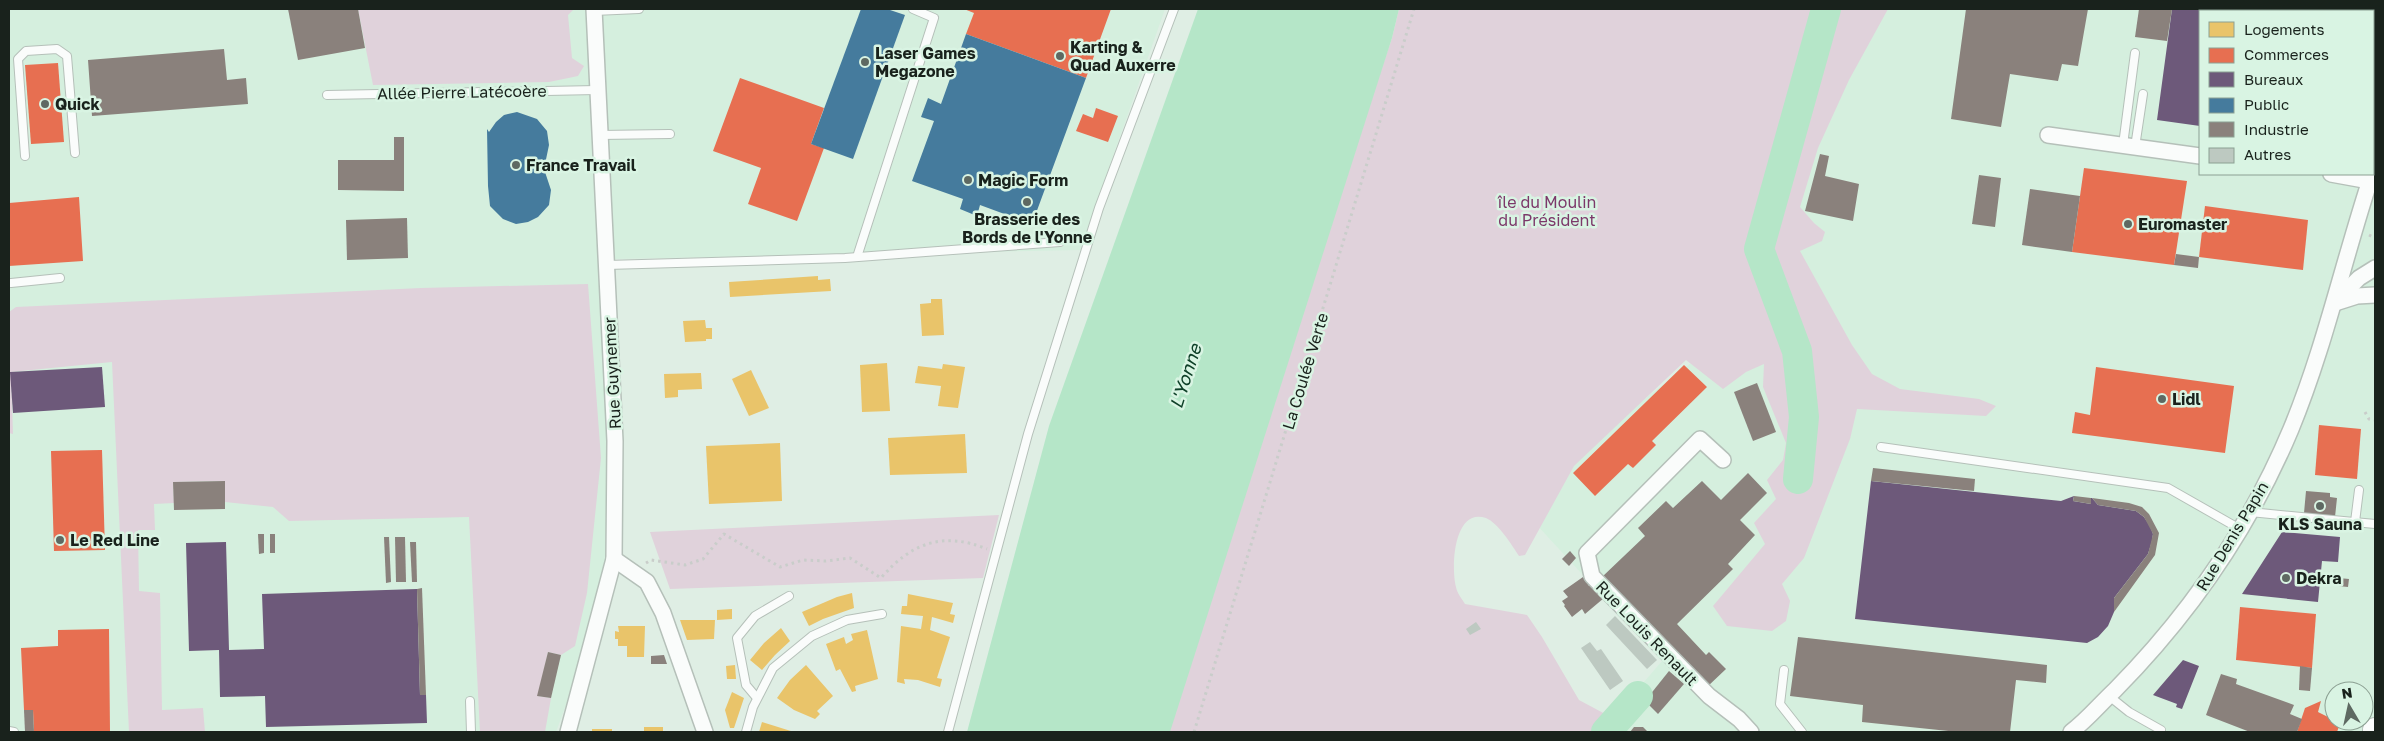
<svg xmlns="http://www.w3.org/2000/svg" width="2384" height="741" font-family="'Golos Text',sans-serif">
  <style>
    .built { fill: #d5efde; fill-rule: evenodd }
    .green { fill: #e0d2db }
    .water { fill: #b5e6c8 }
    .homes { fill: #e9c46a }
    .shops { fill: #e76f51 }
    .offices { fill: #6d597a }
    .public { fill: #457b9d }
    .industry { fill: #8a817c }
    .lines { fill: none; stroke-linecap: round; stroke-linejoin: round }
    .river { stroke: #b5e6c8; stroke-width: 30 }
    .building { fill: #bdc9c1 }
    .service-casing { stroke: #b5c0b9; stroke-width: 10 }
    .minor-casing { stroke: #b5c0b9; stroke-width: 18 }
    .primary-casing { stroke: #b5c0b9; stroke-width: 26 }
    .path { stroke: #c9cdca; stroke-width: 3; stroke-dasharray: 2.5 4; stroke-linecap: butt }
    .service { stroke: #fafcfb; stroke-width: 8 }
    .minor { stroke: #fafcfb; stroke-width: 15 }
    .primary { stroke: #fafcfb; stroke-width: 24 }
    .poi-dot { fill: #5e6962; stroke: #d9f4e3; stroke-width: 2 }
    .labels { text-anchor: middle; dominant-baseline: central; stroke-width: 5; stroke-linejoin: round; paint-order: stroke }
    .poi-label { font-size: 16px; font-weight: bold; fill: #19221c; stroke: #d9f4e3; text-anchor: start }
    .street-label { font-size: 16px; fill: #19221c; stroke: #d9f4e3 }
    .park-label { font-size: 16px; fill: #7c386a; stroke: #d9f4e3 }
    .water-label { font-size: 18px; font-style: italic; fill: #0e4028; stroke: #d9f4e3 }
  </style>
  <rect width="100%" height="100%" fill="#dfeee4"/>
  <g class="built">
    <polygon points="9,9 1165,9 1080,250 613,259 604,601 556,732 9,732"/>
    <path d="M1840,9h535v723h-774l61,-71 -148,-161 265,-205zM2200,11h173v163h-173zM2334,691h30v30h-30z"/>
  </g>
  <g class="green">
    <polygon points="358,9 574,9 568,15 572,58 584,66 578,76 549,82 373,85"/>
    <path d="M1399,9h489l-39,71 -31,68 -18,59 14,16 11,9 -3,9 -22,10 52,94 20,29 28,15 79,10 17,7 -10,10 -129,-7 -7,30 -46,119 -22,26 8,17 -4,20 -14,10 -45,-5 -14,-20 52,-62 -11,-21 22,-24 -9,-19 16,-20 3,-17 -23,-56 1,-23 -18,8 -23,17 -37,-29 -112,106 -49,89 -6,1c-7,-11 -21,-33 -33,-38 -33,-11 -35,51 -30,69 1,6 6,12 9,17l62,11 15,22 37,63 28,15 33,-1 -16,18h-466l234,-694z"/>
    <polygon points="588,284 601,458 587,593 575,646 561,655 548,652 538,696 551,698 545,732 480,732 469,517 289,521 273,507 225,502 224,481 173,482 174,503 154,504 155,530 138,530 139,591 160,593 162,710 203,708 205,732 129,732 112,362 11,372 13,434 9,433 9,312 16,307 421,288"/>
    <polygon points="999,515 983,578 670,589 650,532"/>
  </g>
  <polygon class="water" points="1198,9 1399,9 1392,38 1170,732 967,732 1049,426"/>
  <g class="homes">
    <polygon points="818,276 818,280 830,279 831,291 730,297 729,282"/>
    <polygon points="931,299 942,299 944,335 922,336 920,304 931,303"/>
    <polygon points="705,320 706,328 712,328 712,339 706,339 706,341 685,342 683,321"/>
    <polygon points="887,363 890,411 862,412 860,365"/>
    <polygon points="943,364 965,367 958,408 938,406 941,386 915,383 918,366 942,369"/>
    <polygon points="751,370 769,408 749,416 732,379"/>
    <polygon points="701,373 702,389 678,390 678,397 665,398 664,374"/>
    <polygon points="965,434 967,473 890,475 888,438"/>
    <polygon points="780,443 782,501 709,504 706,446"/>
    <polygon points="852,593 854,608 823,619 809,626 802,612 837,597"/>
    <polygon points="908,594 953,603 950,614 955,615 953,623 932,617 930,630 950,637 937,678 942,679 940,687 918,680 904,679 905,684 897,682 901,626 921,629 923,616 901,614 902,606 907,606"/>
    <polygon points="732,609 732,619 717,620 717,610"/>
    <polygon points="680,620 715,620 714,639 687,640"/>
    <polygon points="618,626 645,626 644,657 627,657 627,646 618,646 618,639 615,639 615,631 619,632"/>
    <polygon points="781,628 790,641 775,655 762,670 750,660 764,643"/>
    <polygon points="867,630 878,679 855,686 856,691 852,692 840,669 836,671 826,644 844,637 846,644 853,640 851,634"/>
    <polygon points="735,665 736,679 727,679 726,666"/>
    <polygon points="806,665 833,696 817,711 820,714 815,719 794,710 777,698 790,680"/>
    <polygon points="732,692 744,698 734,728 730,728 725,710"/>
    <polygon points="762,722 794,732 759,732"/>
    <rect x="644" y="727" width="19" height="5"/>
    <rect x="592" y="729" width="20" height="3"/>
  </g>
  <g class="shops">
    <polygon points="964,9 1111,9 1086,78 966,34 974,13"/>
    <polygon points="58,63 64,142 31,144 25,65"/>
    <polygon points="740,78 824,108 811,144 824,148 797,221 748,204 761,168 713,151"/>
    <polygon points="1096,108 1118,116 1108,142 1076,131 1083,114 1093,118"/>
    <polygon points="2084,168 2187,181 2174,265 2072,252"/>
    <polygon points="79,197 83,261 9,266 9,203"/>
    <polygon points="2205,206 2308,220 2303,270 2199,257"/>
    <polygon points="1684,365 1707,387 1652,441 1656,445 1633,468 1628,464 1595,496 1573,473"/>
    <polygon points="2096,367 2234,386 2225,453 2072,433 2075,412 2090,415"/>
    <polygon points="2319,425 2361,429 2357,479 2315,475"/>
    <polygon points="102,450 105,550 54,551 51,451"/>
    <polygon points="2240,607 2316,614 2312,668 2236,660"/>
    <polygon points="109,629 110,732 34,732 33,710 24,710 21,648 58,646 58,630"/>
    <polygon points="2321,701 2318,712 2330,718 2333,714 2334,721 2341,721 2337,732 2297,732 2305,708"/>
  </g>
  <g class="offices">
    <polygon points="2172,9 2328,9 2338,10 2200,11 2200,126 2157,120"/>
    <polygon points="102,367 105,407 13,413 10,372"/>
    <polygon points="1871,481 2061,501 2074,496 2073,501 2091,504 2091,498 2092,498 2098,505 2136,511 2144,517 2150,526 2153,534 2152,541 2148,554 2114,598 2114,612 2108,626 2098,637 2087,643 1855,619"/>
    <polygon points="2282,532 2340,537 2338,562 2322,561 2318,602 2242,594"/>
    <polygon points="226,542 229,650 264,649 262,594 417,589 420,695 426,695 427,723 266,727 265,696 220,697 219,650 189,651 186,543"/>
    <polygon points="2183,660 2199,666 2182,709 2176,707 2177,704 2153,695"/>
  </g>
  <g class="public">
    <polygon points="861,9 887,9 905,15 853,159 811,144"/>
    <polygon points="966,34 1086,78 1032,224 980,205 977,216 960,209 963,199 912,181 934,121 921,117 928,98 941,104"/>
    <polygon points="517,112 537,119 547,131 549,145 544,169 551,190 549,205 538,217 528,222 516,224 503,219 490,206 488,186 487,129 489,132 496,122 504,115"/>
  </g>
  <g class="industry">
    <polygon points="288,9 358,9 365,48 298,60"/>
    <polygon points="1966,9 2088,9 2078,66 2062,64 2058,81 2010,74 2001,127 1951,119"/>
    <polygon points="2139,9 2172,9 2167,41 2135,37"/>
    <polygon points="224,49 227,80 246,78 248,104 92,116 88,60"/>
    <polygon points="394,137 404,137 404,191 338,190 338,160 394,160"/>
    <polygon points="1820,154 1829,156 1825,176 1859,184 1853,221 1805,211"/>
    <polygon points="1979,175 2001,178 1995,227 1972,224"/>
    <polygon points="2030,189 2080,196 2072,252 2022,245"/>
    <polygon points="407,218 408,258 347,260 346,220"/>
    <polygon points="2176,254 2199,257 2198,268 2174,265"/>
    <polygon points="1757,383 1776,432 1753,441 1734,392"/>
    <polygon points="1873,468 1975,479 1974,491 1871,481"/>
    <polygon points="1748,473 1767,493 1740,520 1755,535 1728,564 1733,569 1677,624 1706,655 1709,652 1726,669 1707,687 1602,577 1645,536 1638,528 1666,501 1673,508 1702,481 1721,500"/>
    <polygon points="225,481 225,509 174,510 173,482"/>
    <polygon points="2306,491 2330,493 2330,497 2337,498 2335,517 2304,513"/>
    <polygon points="2074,496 2091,498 2091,504 2073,501"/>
    <polygon points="2092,498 2129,503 2142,507 2149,514 2159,533 2155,555 2114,612 2114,598 2148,554 2153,534 2144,517 2136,511 2098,505"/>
    <polygon points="258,534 264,534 264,553 259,554"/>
    <rect x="270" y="534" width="5" height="19"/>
    <polygon points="384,537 389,537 391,582 386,583"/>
    <polygon points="395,537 405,537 406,582 396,582"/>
    <polygon points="410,542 416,542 417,582 412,582"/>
    <polygon points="1570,551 1576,558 1569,566 1562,559"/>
    <polygon points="1583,577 1589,586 1593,583 1604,598 1585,614 1582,609 1572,617 1564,606 1565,605 1562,601 1568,597 1563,591"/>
    <polygon points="2339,578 2349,579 2348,587 2338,586"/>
    <polygon points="422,588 426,695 420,695 417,589"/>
    <polygon points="1798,637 2047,665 2046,683 2016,680 2010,732 1958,732 1862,722 1863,705 1790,696"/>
    <polygon points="548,652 561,655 551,698 537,696"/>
    <polygon points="664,655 667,664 651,664 651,656"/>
    <polygon points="2300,666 2312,668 2310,691 2299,690"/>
    <polygon points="1669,671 1684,684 1658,714 1645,701"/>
    <polygon points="2221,674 2237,679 2236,684 2294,705 2290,714 2302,719 2297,732 2250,732 2206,715"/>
    <polygon points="24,710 33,710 34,732 25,732"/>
    <polygon points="1634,727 1643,727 1648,732 1630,732"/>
  </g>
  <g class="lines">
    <g class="river">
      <polyline points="1798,479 1804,417 1797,351 1759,249 1826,9"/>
      <polyline points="1606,732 1638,696"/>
    </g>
  </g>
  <g class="building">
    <polygon points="1615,616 1657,660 1647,669 1606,625"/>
    <polygon points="1476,622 1481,629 1470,635 1466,629"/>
    <polygon points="1590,642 1597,651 1601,649 1623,681 1610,690 1581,648"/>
  </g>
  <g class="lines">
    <g class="service-casing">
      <g id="service">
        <polyline points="594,11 639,9"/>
        <polyline points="2373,12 2373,9"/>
        <polyline points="327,95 597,90"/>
        <polyline points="600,135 670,134"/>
        <polyline points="2123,145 2135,53"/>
        <polyline points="2135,147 2143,94"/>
        <polyline points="25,156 18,59 26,51 57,49 67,56 75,153"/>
        <polyline points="857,257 934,18 913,9"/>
        <polyline points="607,265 845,258 1060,242"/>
        <polyline points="11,283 60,278"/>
        <polyline points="1881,447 2168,488 2240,529"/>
        <polyline points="2250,512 2375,524"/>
        <polyline points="2355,522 2359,490"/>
        <polyline points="1784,670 1780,704 1802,732"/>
        <polyline points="2109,696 2129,712 2161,730"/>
        <polyline points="757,698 746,685 737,638 755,616 789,596"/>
        <polyline points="470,701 471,732"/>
        <polyline points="9,731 14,732"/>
        <polyline points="746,732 753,707 773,668 812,636 847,620 882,614"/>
        <polyline points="948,732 1028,434 1099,208 1174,9"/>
      </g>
    </g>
    <g class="minor-casing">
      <g id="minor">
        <polyline points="2048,135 2200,156"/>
        <polyline points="2331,174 2375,182"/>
        <polyline points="2335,302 2359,278 2375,268"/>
        <polyline points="2335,303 2357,296 2375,295"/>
        <polyline points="1723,460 1700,439 1587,553 1592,576 1709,696 1739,719 1751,732"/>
        <polyline points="614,559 647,582 663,613 705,732"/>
        <polyline points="568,732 614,559 615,441 594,9"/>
        <path d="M2071,732c16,-12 29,-28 44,-42 74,-75 135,-163 176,-261 34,-82 53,-171 81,-255"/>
      </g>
    </g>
    <g class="primary-casing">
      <polyline id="primary" points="2375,732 2375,730"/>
    </g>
    <g class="path">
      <polyline points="2369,235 2375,238"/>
      <polyline points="2365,412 2369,419 2375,420"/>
      <path d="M646,563l5,-3 34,5 18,-6 21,-25 56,33 23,-7 23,1 24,-3 31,20c30,-35 62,-47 106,-29"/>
      <polyline points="1194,732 1414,9"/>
    </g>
    <use href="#service" class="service"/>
    <use href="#minor" class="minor"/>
    <use href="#primary" class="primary"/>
  </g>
  <g class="poi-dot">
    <circle cx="1060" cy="56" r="5"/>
    <circle cx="865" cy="62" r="5"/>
    <circle cx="45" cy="104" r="5"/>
    <circle cx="516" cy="165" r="5"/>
    <circle cx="968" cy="180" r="5"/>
    <circle cx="1027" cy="202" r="5"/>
    <circle cx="2128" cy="224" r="5"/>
    <circle cx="2162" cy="399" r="5"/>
    <circle cx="2320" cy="506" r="5"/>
    <circle cx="60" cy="540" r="5"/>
    <circle cx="2286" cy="578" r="5"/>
  </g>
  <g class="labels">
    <g class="poi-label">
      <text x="1070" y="47">Karting &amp;<tspan x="1070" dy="18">Quad Auxerre</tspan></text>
      <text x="875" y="53">Laser Games<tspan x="875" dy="18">Megazone</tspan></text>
      <text x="55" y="104">Quick</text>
      <text x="526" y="165">France Travail</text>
      <text x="978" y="180">Magic Form</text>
      <text x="1027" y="219" text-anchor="middle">Brasserie des<tspan x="1027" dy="18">Bords de l'Yonne</tspan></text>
      <text x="2138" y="224">Euromaster</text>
      <text x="2172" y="399">Lidl</text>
      <text x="2320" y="524" text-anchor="middle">KLS Sauna</text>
      <text x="70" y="540">Le Red Line</text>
      <text x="2296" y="578">Dekra</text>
    </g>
    <g class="street-label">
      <text transform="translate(462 92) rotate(-1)">Allée Pierre Latécoère</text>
      <text transform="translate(1305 371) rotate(-73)">La Coulée Verte</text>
      <text transform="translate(612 373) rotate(-93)">Rue Guynemer</text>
      <text transform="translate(2232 536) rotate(-59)">Rue Denis Papin</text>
      <text transform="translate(1647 633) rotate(46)">Rue Louis Renault</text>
    </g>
    <g class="park-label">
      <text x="1547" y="202">île du Moulin<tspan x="1547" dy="18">du Président</tspan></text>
    </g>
    <g class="water-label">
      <text transform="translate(1185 376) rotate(-72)">L'Yonne</text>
    </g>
  </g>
  <rect width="2384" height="741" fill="none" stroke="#19221c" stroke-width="20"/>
  <rect x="2199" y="10" width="175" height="165" fill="#d9f4e3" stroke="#8ca093"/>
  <rect x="2209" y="22" width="25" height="15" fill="#e9c46a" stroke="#8ca093"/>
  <text x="2244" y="35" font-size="15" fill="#19221c">Logements</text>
  <rect x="2209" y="48" width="25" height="15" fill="#e76f51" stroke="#8ca093"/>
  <text x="2244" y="60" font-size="15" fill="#19221c">Commerces</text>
  <rect x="2209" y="72" width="25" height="15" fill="#6d597a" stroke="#8ca093"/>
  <text x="2244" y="85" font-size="15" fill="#19221c">Bureaux</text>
  <rect x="2209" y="98" width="25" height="15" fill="#457b9d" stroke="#8ca093"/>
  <text x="2244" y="110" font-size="15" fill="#19221c">Public</text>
  <rect x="2209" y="122" width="25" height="15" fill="#8a817c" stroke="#8ca093"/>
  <text x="2244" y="135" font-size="15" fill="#19221c">Industrie</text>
  <rect x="2209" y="148" width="25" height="15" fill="#bdc9c1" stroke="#8ca093"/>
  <text x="2244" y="160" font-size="15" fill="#19221c">Autres</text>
  <g transform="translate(2349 706) rotate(351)"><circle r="24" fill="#d9f4e3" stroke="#8ca093"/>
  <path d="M0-4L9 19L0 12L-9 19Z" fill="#5e6962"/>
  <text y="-8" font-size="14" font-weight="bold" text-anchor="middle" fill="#19221c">N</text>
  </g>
</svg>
